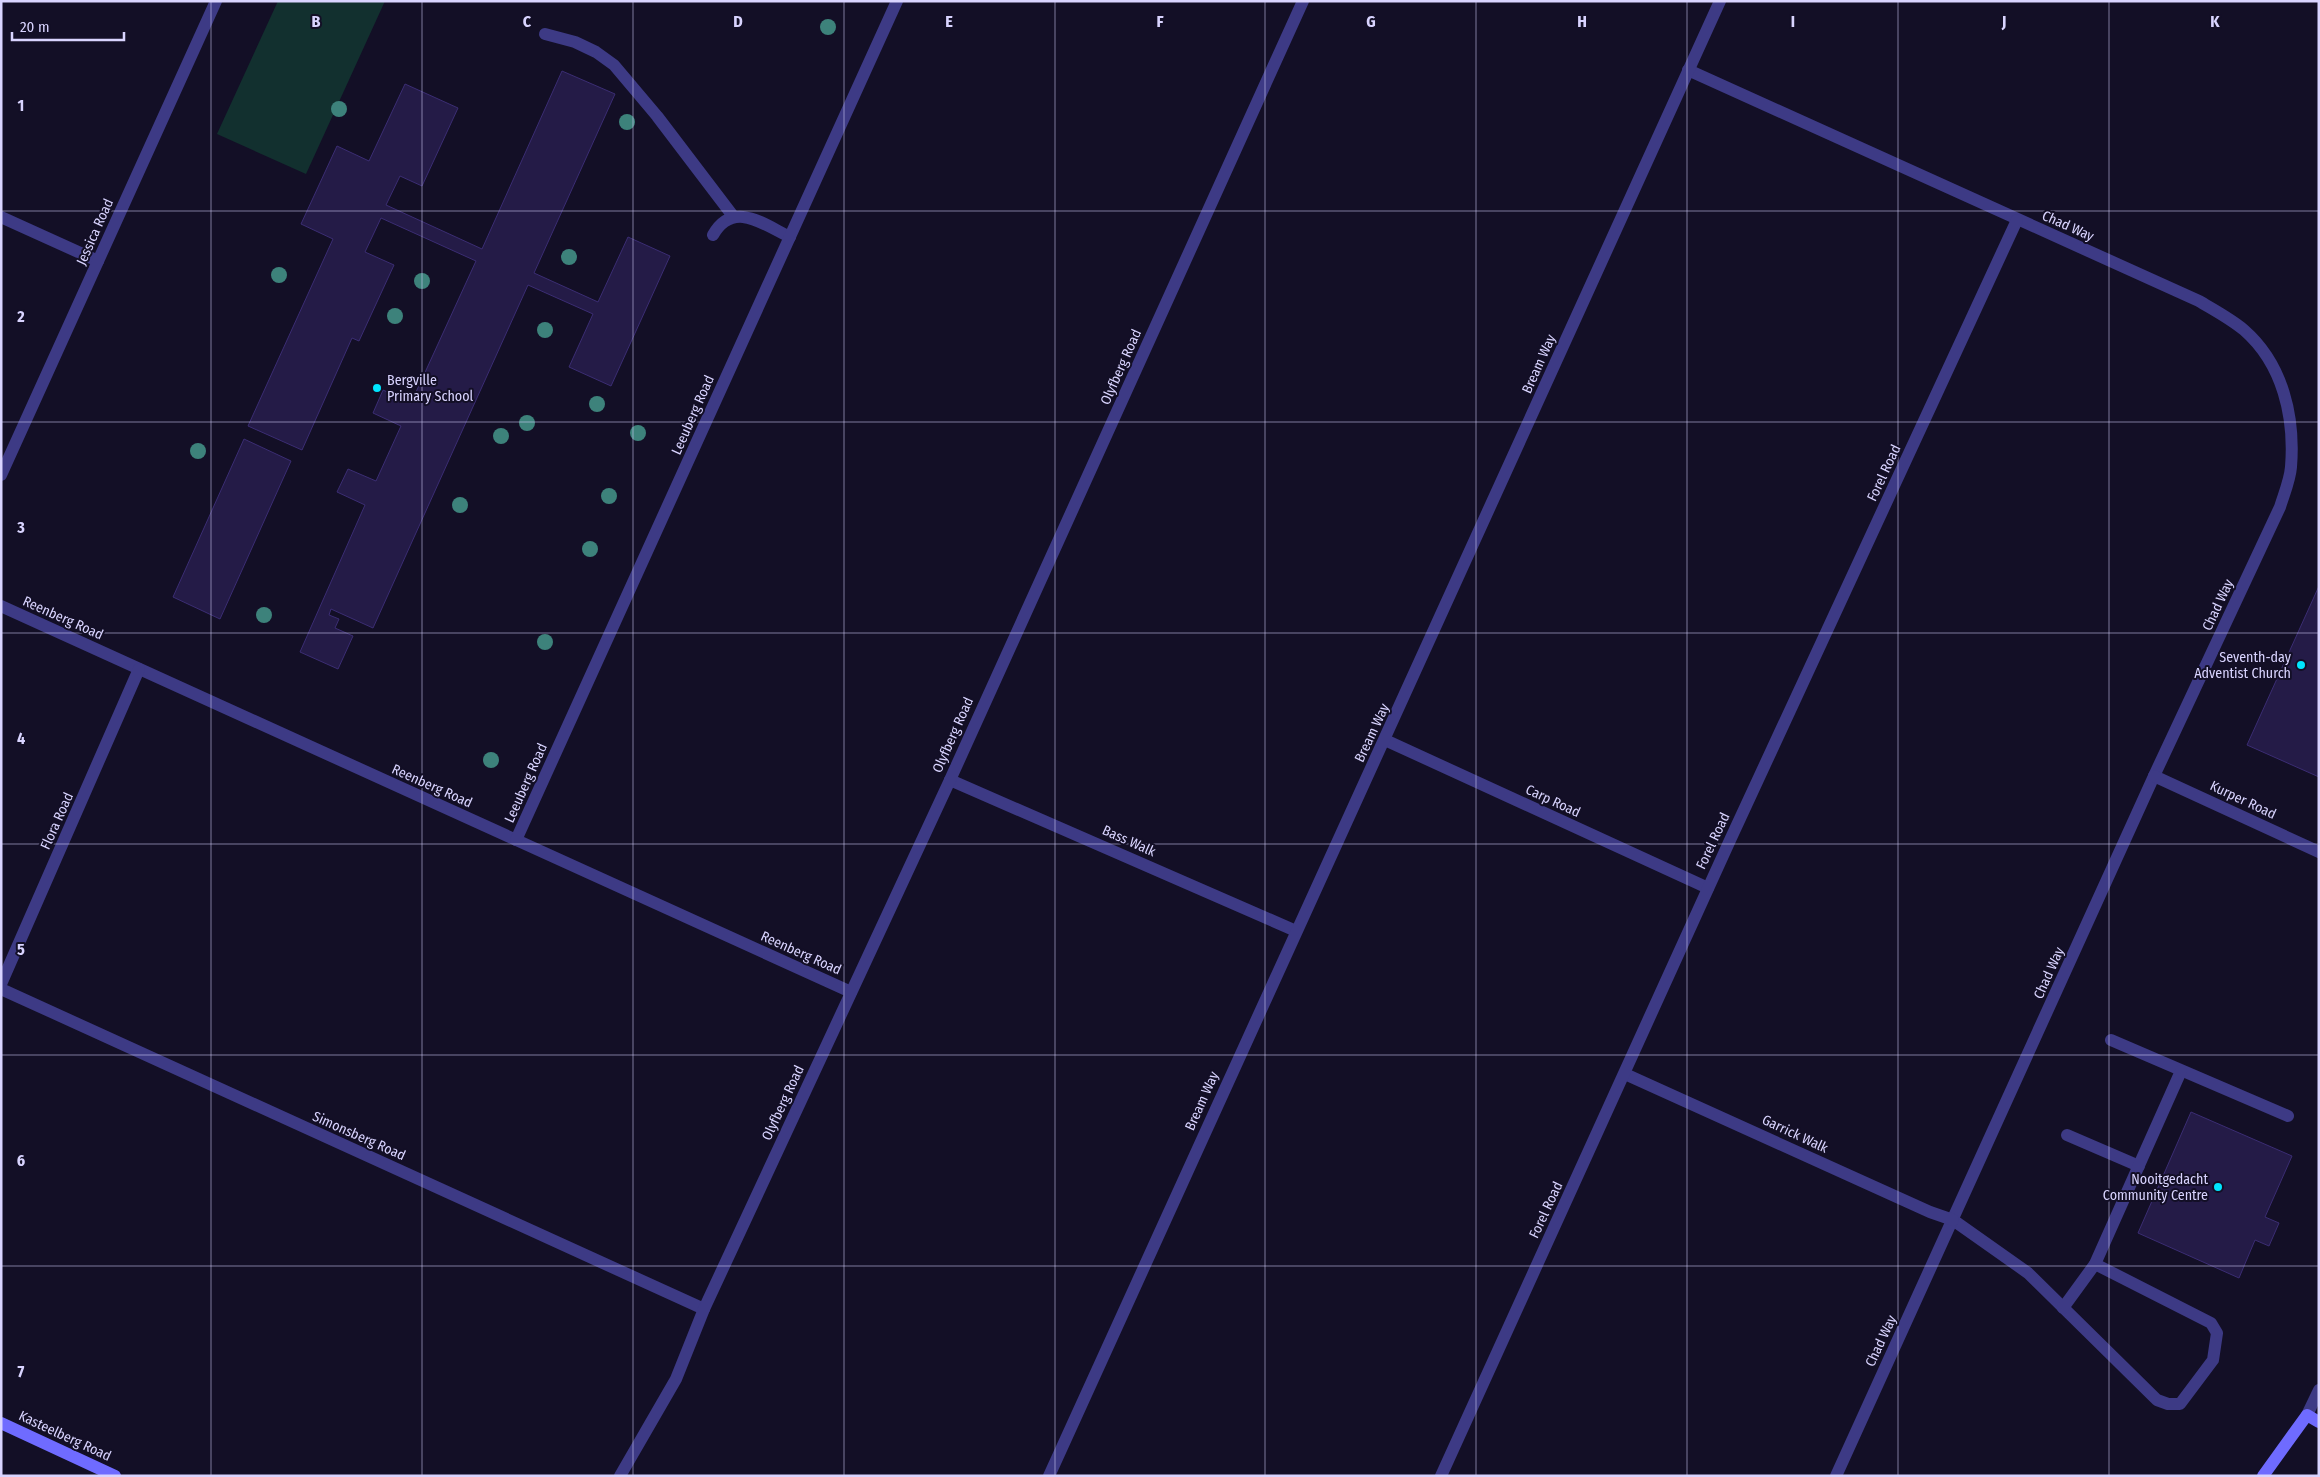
<svg xmlns="http://www.w3.org/2000/svg" width="2320" height="1477" font-family="'Fira Sans Condensed',sans-serif">
  <style>
    .green { fill: #12302f }
    .building { fill: #241b47; stroke: #3b2d73 }
    .lines { fill: none; stroke-linecap: round; stroke-linejoin: round }
    .lane { stroke: #3d3a85; stroke-width: 12 }
    .street { stroke: #3d3a85; stroke-width: 12 }
    .secondary { stroke: #6f6bff; stroke-width: 12 }
    .tree { fill: #3d827b }
    .grid { fill: none; stroke: #d9d4ff; stroke-width: 1; stroke-opacity: 0.55 }
    .poi-dot { fill: #00e5ff; stroke: #130f26; stroke-width: 2 }
    .labels { text-anchor: middle; dominant-baseline: central; stroke-width: 4; stroke-linejoin: round; paint-order: stroke }
    .street-label { font-size: 14px; fill: #d9d4ff; stroke: #130f26 }
    .poi-label { font-size: 14px; fill: #d9d4ff; stroke: #130f26; text-anchor: end }
    .grid-label { font-size: 16px; text-anchor: middle; font-weight: bold; fill: #d9d4ff; stroke: #130f26; stroke-width: 4; stroke-linejoin: round; paint-order: stroke }
  </style>
  <rect width="100%" height="100%" fill="#130f26"/>
  <polygon class="green" points="278,1 385,1 306,174 217,134"/>
  <g class="building">
    <polygon points="562,71 615,94 534,273 598,302 628,237 670,256 611,386 569,367 593,314 528,285 373,628 331,609 329,615 339,619 335,628 353,636 338,669 300,652 365,505 337,492 348,469 376,481 401,426 373,413 383,390 411,403 476,261 381,218 365,252 394,265 359,341 352,338 302,450 248,426 333,239 301,224 337,146 369,161 405,84 458,108 422,186 400,176 386,205 482,249"/>
    <polygon points="244,439 291,461 220,619 173,597"/>
    <polygon points="2319,586 2319,777 2247,745"/>
    <polygon points="2191,1112 2292,1156 2265,1217 2279,1223 2269,1246 2255,1240 2239,1278 2138,1233"/>
  </g>
  <g class="lines">
    <g class="lane">
      <polyline points="545,34 575,42 596,52 614,65 657,116 733,216"/>
      <path d="M713,235c20,-35 50,-11 77,2"/>
      <polyline points="2111,1040 2288,1116"/>
      <polyline points="2067,1135 2139,1166"/>
      <polyline points="1953,1220 2028,1273 2157,1400 2168,1404 2180,1404 2213,1360 2217,1333 2211,1323 2095,1264"/>
      <polyline points="2063,1308 2095,1264 2181,1071"/>
    </g>
    <g class="street">
      <path d="M1688,70l511,231c15,9 32,18 45,29 39,34 51,87 47,137 -1,13 -7,27 -11,40l-126,269 -318,700"/>
      <polyline points="1,217 98,261"/>
      <polyline points="1,475 216,1"/>
      <polyline points="1,606 851,992"/>
      <polyline points="1385,740 1708,888"/>
      <polyline points="2154,776 2319,852"/>
      <polyline points="950,780 1296,931"/>
      <polyline points="516,840 897,1"/>
      <polyline points="1,984 139,669"/>
      <polyline points="1,989 704,1309"/>
      <polyline points="1625,1074 1930,1212 1953,1220"/>
      <polyline points="2307,1415 2319,1390"/>
      <polyline points="620,1476 676,1379 704,1309 950,780 1303,1"/>
      <polyline points="1049,1476 1720,1"/>
      <polyline points="1441,1476 1731,838 2017,220"/>
    </g>
    <g class="secondary">
      <polyline points="1,1423 115,1476"/>
      <polyline points="2263,1476 2307,1415 2319,1422"/>
    </g>
  </g>
  <g class="tree">
    <circle cx="828" cy="27" r="8"/>
    <circle cx="339" cy="109" r="8"/>
    <circle cx="627" cy="122" r="8"/>
    <circle cx="569" cy="257" r="8"/>
    <circle cx="279" cy="275" r="8"/>
    <circle cx="422" cy="281" r="8"/>
    <circle cx="395" cy="316" r="8"/>
    <circle cx="545" cy="330" r="8"/>
    <circle cx="597" cy="404" r="8"/>
    <circle cx="527" cy="423" r="8"/>
    <circle cx="638" cy="433" r="8"/>
    <circle cx="501" cy="436" r="8"/>
    <circle cx="198" cy="451" r="8"/>
    <circle cx="609" cy="496" r="8"/>
    <circle cx="460" cy="505" r="8"/>
    <circle cx="590" cy="549" r="8"/>
    <circle cx="264" cy="615" r="8"/>
    <circle cx="545" cy="642" r="8"/>
    <circle cx="491" cy="760" r="8"/>
  </g>
  <path class="grid" d="M211,1v1475M422,1v1475M633,1v1475M844,1v1475M1055,1v1475M1265,1v1475M1476,1v1475M1687,1v1475M1898,1v1475M2109,1v1475M1,211h2318M1,422h2318M1,633h2318M1,844h2318M1,1055h2318M1,1266h2318"/>
  <g class="poi-dot">
    <circle cx="377" cy="388" r="5"/>
    <circle cx="2301" cy="665" r="5"/>
    <circle cx="2218" cy="1187" r="5"/>
  </g>
  <g class="labels">
    <g class="street-label">
      <text transform="translate(2068 226) rotate(24)">Chad Way</text>
      <text transform="translate(95 232) rotate(-66)">Jessica Road</text>
      <text transform="translate(1539 364) rotate(-66)">Bream Way</text>
      <text transform="translate(1121 367) rotate(-66)">Olyfberg Road</text>
      <text transform="translate(693 415) rotate(-66)">Leeuberg Road</text>
      <text transform="translate(1884 473) rotate(-65)">Forel Road</text>
      <text transform="translate(2218 605) rotate(-65)">Chad Way</text>
      <text transform="translate(63 618) rotate(24)">Reenberg Road</text>
      <text transform="translate(1372 733) rotate(-65)">Bream Way</text>
      <text transform="translate(953 735) rotate(-66)">Olyfberg Road</text>
      <text transform="translate(526 783) rotate(-66)">Leeuberg Road</text>
      <text transform="translate(432 786) rotate(24)">Reenberg Road</text>
      <text transform="translate(2243 800) rotate(25)">Kurper Road</text>
      <text transform="translate(1553 801) rotate(25)">Carp Road</text>
      <text transform="translate(57 821) rotate(-66)">Flora Road</text>
      <text transform="translate(1129 841) rotate(24)">Bass Walk</text>
      <text transform="translate(1713 841) rotate(-65)">Forel Road</text>
      <text transform="translate(801 953) rotate(24)">Reenberg Road</text>
      <text transform="translate(2049 973) rotate(-66)">Chad Way</text>
      <text transform="translate(1202 1101) rotate(-66)">Bream Way</text>
      <text transform="translate(783 1103) rotate(-65)">Olyfberg Road</text>
      <text transform="translate(1795 1134) rotate(25)">Garrick Walk</text>
      <text transform="translate(359 1136) rotate(24)">Simonsberg Road</text>
      <text transform="translate(1546 1210) rotate(-65)">Forel Road</text>
      <text transform="translate(1881 1341) rotate(-65)">Chad Way</text>
      <text transform="translate(65 1436) rotate(25)">Kasteelberg Road</text>
    </g>
    <g class="poi-label">
      <text x="387" y="380" text-anchor="start">Bergville<tspan x="387" dy="16">Primary School</tspan></text>
      <text x="2291" y="657">Seventh-day<tspan x="2291" dy="16">Adventist Church</tspan></text>
      <text x="2208" y="1179">Nooitgedacht<tspan x="2208" dy="16">Community Centre</tspan></text>
    </g>
  </g>
  <g class="grid-label">
    <text x="316" y="27">B</text>
    <text x="527" y="27">C</text>
    <text x="738" y="27">D</text>
    <text x="949" y="27">E</text>
    <text x="1160" y="27">F</text>
    <text x="1371" y="27">G</text>
    <text x="1582" y="27">H</text>
    <text x="1793" y="27">I</text>
    <text x="2004" y="27">J</text>
    <text x="2215" y="27">K</text>
    <text x="21" y="111">1</text>
    <text x="21" y="322">2</text>
    <text x="21" y="533">3</text>
    <text x="21" y="744">4</text>
    <text x="21" y="955">5</text>
    <text x="21" y="1166">6</text>
    <text x="21" y="1377">7</text>
  </g>
  <rect width="2320" height="1477" fill="none" stroke="#d9d4ff" stroke-width="5"/>
  <path d="M12 32v8h112v-8" fill="none" stroke="#d9d4ff" stroke-width="2.5"/>
  <text x="20" y="32" font-size="15" fill="#d9d4ff" stroke="#130f26" stroke-width="4" paint-order="stroke">20 m</text>
</svg>
